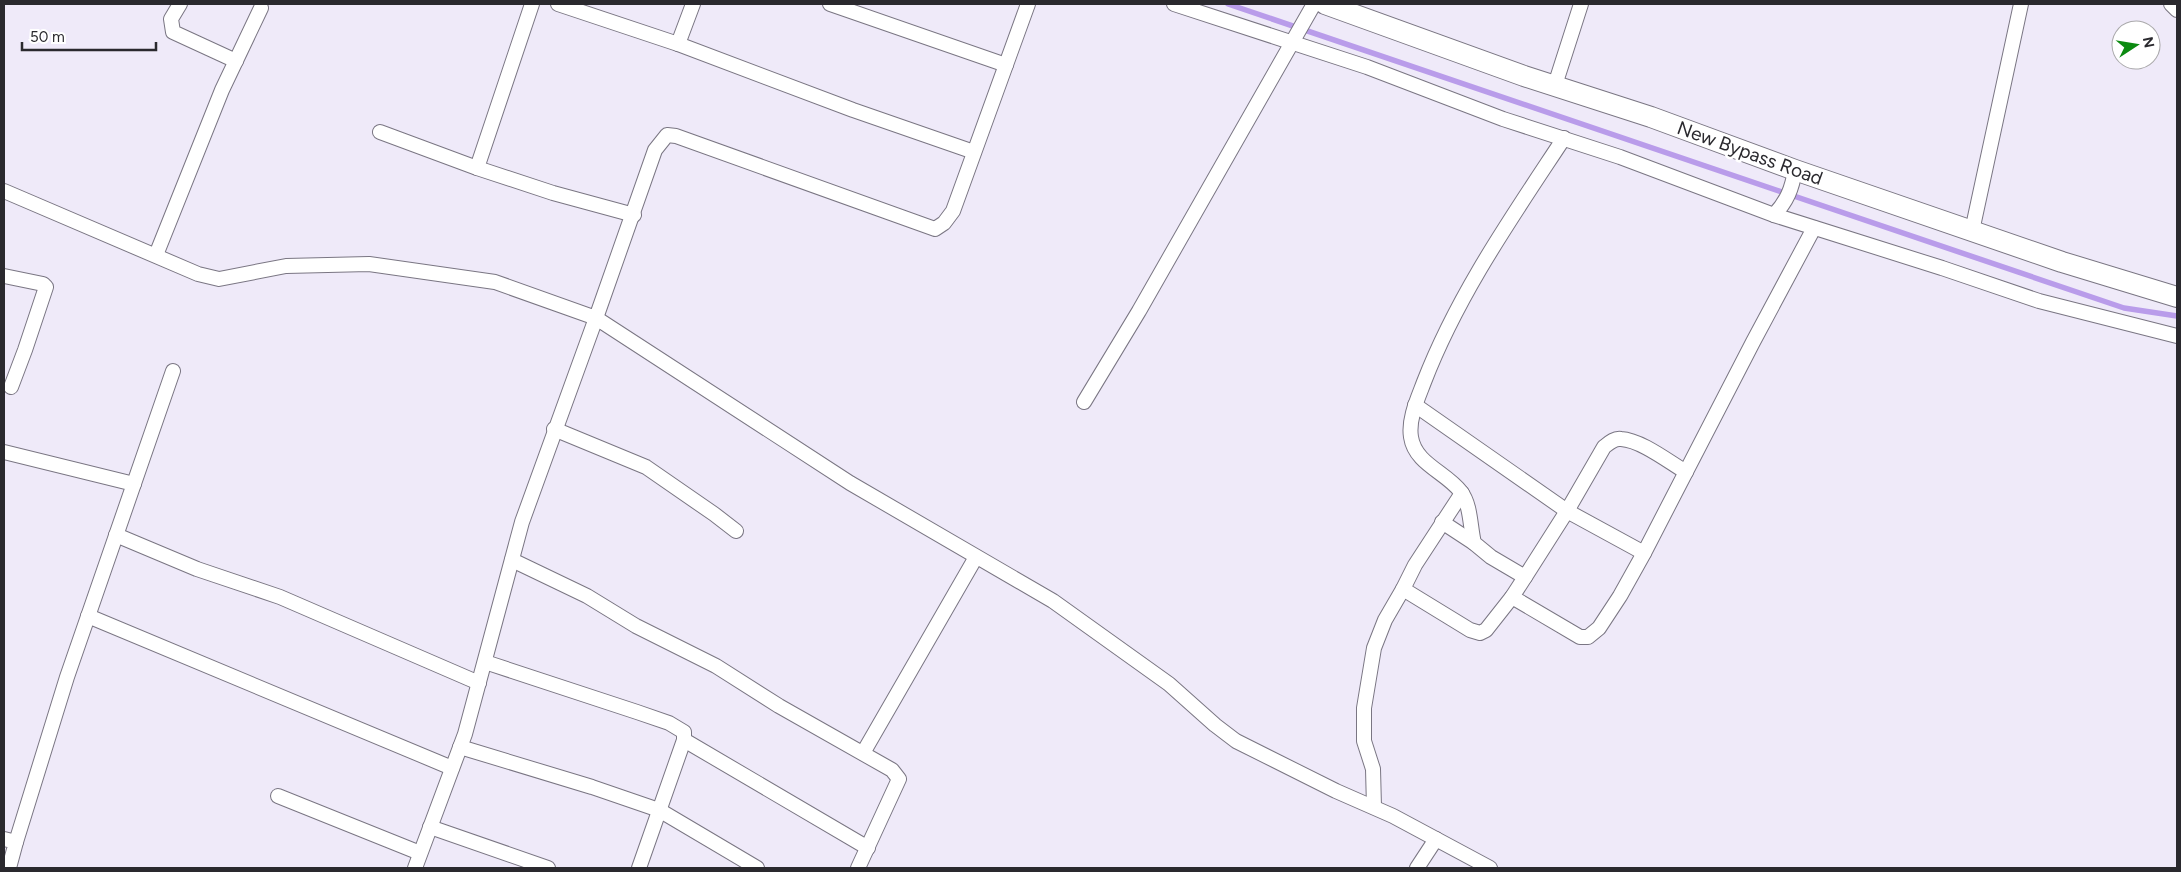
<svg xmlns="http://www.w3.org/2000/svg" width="2181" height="872" font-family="Figtree,sans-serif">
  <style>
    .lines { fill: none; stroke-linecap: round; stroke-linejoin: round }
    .stream { stroke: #b99cea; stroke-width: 5.5 }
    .minor-casing { stroke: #7a7683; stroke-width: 16 }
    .secondary-casing { stroke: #7a7683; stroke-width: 22 }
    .minor { stroke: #fff; stroke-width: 14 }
    .secondary { stroke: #fff; stroke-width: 20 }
    .labels { text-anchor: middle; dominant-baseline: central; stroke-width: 5; stroke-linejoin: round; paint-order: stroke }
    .street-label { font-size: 19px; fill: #2a292e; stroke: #fff }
  </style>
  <rect width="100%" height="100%" fill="#efeaf9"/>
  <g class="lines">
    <polyline class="stream" points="1228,4 2124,308 2177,316"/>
    <g class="minor-casing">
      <g id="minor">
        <polyline points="180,4 171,19 173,32 236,61"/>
        <polyline points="558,4 678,44 853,110 974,152"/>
        <polyline points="830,4 1006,65"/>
        <path d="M1174,4l193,63 136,52 117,38 154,58c13,-14 18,-26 21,-45"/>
        <polyline points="2171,4 2177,10"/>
        <polyline points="678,44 693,4"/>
        <polyline points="1555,85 1581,4"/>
        <polyline points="380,132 477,168 553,193 634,215"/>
        <path d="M1564,138c-52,79 -106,156 -140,244 -6,16 -16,37 -13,55 4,27 35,35 50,55 10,13 9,35 13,51l17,14 34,20 42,-66 37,-64c5,-4 10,-9 17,-8 20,1 48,23 65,33"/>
        <polyline points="477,168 532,4"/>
        <polyline points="4,191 198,274 219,279 286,266 369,264 495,282 596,318 655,150 667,135 676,136 935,229 944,223 953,211 1028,4"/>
        <polyline points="1774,215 1942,268 2039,301 2177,336"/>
        <polyline points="1972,231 2021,4"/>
        <polyline points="156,255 222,90 261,8"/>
        <polyline points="4,276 43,284 46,287 25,350 11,387"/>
        <polyline points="1084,402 1139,311 1314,4"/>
        <polyline points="1415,405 1567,511 1644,553"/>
        <polyline points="554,429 646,467 714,514 736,531"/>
        <polyline points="4,452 134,484"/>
        <polyline points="1462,493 1415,565 1403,589 1470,630 1480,633 1486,630 1512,597 1525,577"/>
        <polyline points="1442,522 1474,543"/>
        <polyline points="116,535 197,569 280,597 479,683"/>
        <polyline points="512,560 587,596 636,626 716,666 779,706 892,770 899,779 858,868"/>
        <polyline points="1512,597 1580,637 1588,637 1599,628 1620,596 1644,553 1753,342 1814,228"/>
        <polyline points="88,616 452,768"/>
        <polyline points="485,662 637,712 669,723 684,732 684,740 639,868"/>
        <polyline points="684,740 868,848"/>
        <polyline points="460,747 592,787 659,810 757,868"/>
        <polyline points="863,753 976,557"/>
        <polyline points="278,796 420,853"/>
        <polyline points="1374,807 1373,769 1364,741 1364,708 1374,648 1385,620 1403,589"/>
        <polyline points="430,827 548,868"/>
        <polyline points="4,839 16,842 9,868"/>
        <polyline points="16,842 67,677 173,371"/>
        <polyline points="415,868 465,734 522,522 596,318 850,483 1053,601 1169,684 1215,725 1236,741 1336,791 1393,816 1490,868"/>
        <polyline points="1417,868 1436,839"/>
      </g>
    </g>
    <g class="secondary-casing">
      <polyline id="secondary" points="1325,4 1524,76 1651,117 1795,170 2062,262 2177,297"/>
    </g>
    <use href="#minor" class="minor"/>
    <use href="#secondary" class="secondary"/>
  </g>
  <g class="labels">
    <g class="street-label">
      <text transform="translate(1750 153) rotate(20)">New Bypass Road</text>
    </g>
  </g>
  <rect width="2181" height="872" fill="none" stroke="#2a292e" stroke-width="10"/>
  <g transform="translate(2136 45) rotate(78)"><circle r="24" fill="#ffffff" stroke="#aaa9ab"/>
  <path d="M0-4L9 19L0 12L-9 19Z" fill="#0c8a11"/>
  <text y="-8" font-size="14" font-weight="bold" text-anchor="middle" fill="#2a292e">N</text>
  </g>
  <path d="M22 42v8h134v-8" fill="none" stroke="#2a292e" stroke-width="2.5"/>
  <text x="30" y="42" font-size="15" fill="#2a292e" stroke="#ffffff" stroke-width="4" paint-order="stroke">50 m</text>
</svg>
